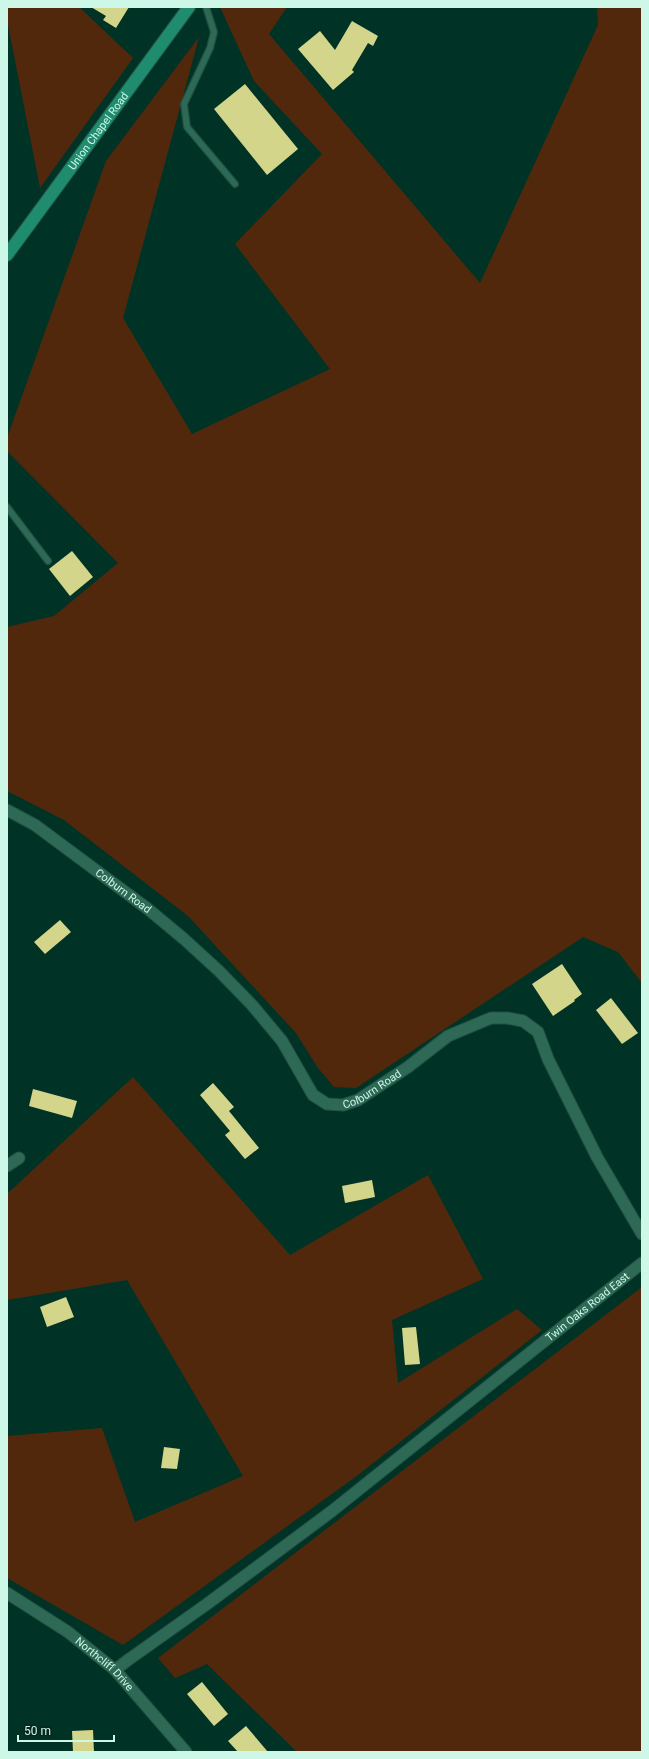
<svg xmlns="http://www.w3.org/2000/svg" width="649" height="1759" font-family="Roboto,sans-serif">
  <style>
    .green { fill: #52280c }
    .building { fill: #d3d58a }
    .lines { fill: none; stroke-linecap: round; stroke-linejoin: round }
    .lane-casing { stroke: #215244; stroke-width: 8 }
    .street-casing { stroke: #215244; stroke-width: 13 }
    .secondary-casing { stroke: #215244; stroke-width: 14 }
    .lane { stroke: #2e6956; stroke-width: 5.5 }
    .street { stroke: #2e6956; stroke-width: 11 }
    .secondary { stroke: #1f8c6f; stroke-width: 12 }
    .labels { text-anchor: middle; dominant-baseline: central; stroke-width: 4; stroke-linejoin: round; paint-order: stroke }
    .street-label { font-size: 11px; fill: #cdf7e7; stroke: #09261d }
  </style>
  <rect width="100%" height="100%" fill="#003325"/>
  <g class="green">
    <polygon points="7,7 79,7 133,58 40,188 7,20"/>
    <polygon points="220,7 287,7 269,34 480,283 598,25 597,7 642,7 642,983 618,952 583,937 356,1088 334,1087 318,1068 296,1033 188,916 64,820 7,791 7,627 54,616 118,563 7,451 7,438 106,161 199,37 123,318 192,434 330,369 235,244 322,154 254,81"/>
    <polygon points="133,1077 290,1255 428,1175 483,1279 392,1320 398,1383 517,1309 542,1330 358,1475 123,1645 7,1578 7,1436 102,1428 135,1522 243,1476 127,1280 7,1300 7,1194"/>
    <polygon points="642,1287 642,1752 297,1752 207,1664 175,1678 158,1658"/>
  </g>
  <g class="building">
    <polygon points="91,7 129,7 116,28 103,20 106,16"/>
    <polygon points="352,21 378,36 373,46 368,43 352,70 354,72 333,90 298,49 320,31 335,50"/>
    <polygon points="245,84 298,149 267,175 214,109"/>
    <polygon points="72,551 93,577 70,596 49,569"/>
    <polygon points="60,920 71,932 45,954 34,942"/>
    <polygon points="562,964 582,994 574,1000 575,1001 553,1016 532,984"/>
    <polygon points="611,998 638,1033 622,1044 596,1010"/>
    <polygon points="213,1083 234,1107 229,1111 259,1148 245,1159 225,1135 230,1131 200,1095"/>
    <polygon points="33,1089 77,1101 72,1118 29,1106"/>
    <polygon points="372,1180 375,1197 345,1203 342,1186"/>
    <polygon points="66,1297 74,1317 47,1327 40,1307"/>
    <polygon points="416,1327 420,1364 405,1365 402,1328"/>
    <polygon points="164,1447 180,1449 177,1469 161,1468"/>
    <polygon points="202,1682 228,1714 214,1726 187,1694"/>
    <polygon points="246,1726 268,1752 238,1752 228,1741"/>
    <polygon points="93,1730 94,1752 73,1752 72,1731"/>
  </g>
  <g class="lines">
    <g class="lane-casing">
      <g id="lane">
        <polyline points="206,7 214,32 210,48 184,104 187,127 235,184"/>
        <polyline points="7,507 48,561"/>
      </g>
    </g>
    <g class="street-casing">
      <g id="street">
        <path id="s1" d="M7,810l28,15 113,84 36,30 35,32 33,34 30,36 31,54 14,9 16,1 15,-5 50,-33 40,-31 43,-18h16l16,3 15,11 10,27 49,98 45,77"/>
        <polyline points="7,1166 19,1158"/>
        <path id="s2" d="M7,1593l61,39 47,38 71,82"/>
        <path id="s3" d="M115,1670l13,-10 79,-56 125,-93 310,-248"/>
      </g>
    </g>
    <g class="secondary-casing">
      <g id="secondary">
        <path id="s4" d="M7,255l182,-248"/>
      </g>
    </g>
    <use href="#lane" class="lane"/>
    <use href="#street" class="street"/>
    <use href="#secondary" class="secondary"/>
  </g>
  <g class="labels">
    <g class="street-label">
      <text stroke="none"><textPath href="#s4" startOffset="154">Union Chapel Road</textPath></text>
      <text stroke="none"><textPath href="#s1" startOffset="142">Colburn Road</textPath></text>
      <text stroke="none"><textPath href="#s1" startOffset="489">Colburn Road</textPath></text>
      <text stroke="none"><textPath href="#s3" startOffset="596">Twin Oaks Road East</textPath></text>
      <text stroke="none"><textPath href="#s2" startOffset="121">Northcliff Drive</textPath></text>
    </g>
  </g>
  <rect width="649" height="1759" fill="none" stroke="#cdf7e7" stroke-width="16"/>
  <path d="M18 1735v6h96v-6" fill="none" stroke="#cdf7e7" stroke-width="2"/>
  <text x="24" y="1735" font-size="12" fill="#cdf7e7" stroke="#09261d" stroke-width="3" paint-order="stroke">50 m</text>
</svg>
